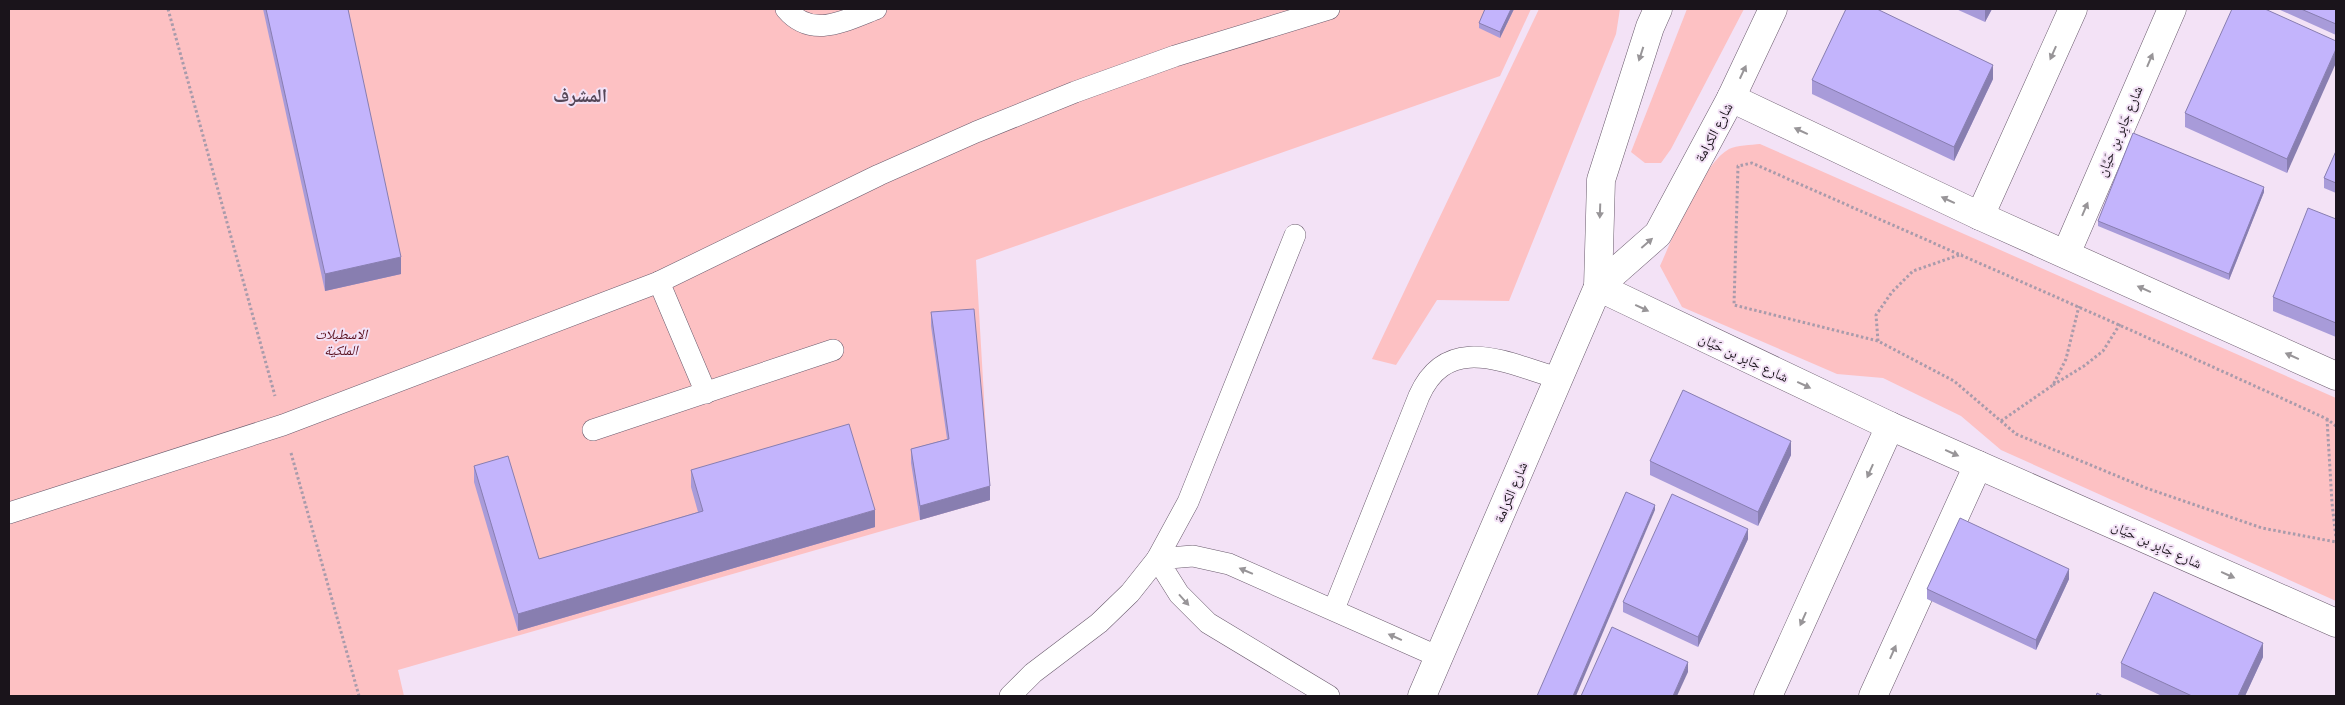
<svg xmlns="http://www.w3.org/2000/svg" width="2345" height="705" font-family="'Playfair Display','Noto Naskh Arabic',serif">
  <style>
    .green { fill: #fdc1c3 }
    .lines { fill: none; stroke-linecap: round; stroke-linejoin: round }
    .lane-casing { stroke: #6a5b6d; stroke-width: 22 }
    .street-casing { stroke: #6a5b6d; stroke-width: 29 }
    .path { stroke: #a99bab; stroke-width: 3; stroke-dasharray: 2.5 2.5; stroke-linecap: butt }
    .lane { stroke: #fff; stroke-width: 21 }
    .street { stroke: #fff; stroke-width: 28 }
    .wall { fill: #a89bd9 }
    .shaded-wall { fill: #887eb0 }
    .building { fill: #c3b4fc; stroke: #887eb0 }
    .oneway { fill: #989598 }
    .labels { text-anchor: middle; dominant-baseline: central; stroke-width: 4; stroke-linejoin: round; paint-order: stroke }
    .street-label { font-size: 14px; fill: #1a141b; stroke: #f3e2f6 }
    .park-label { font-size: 14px; font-style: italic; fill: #570d1b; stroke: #f3e2f6 }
    .district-label { font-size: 19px; font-weight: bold; fill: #544657; stroke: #f3e2f6 }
  </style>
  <rect width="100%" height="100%" fill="#f3e2f6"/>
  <g class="green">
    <polygon points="9,9 1531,9 1500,76 976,260 990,500 398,670 404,696 9,696"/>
    <polygon points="1539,9 1620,9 1616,34 1509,301 1437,300 1396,365 1372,359"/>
    <polygon points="1687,9 1744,9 1671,149 1661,163 1645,163 1631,152"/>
    <path d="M1760,144l576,254v203l-335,-151 -40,-34 -78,-38 -46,-4 -155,-67 -22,-41c13,-29 43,-103 69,-117 8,-4 22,-4 31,-5z"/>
  </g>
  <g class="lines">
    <g class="lane-casing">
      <g id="lane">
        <path d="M786,9c26,31 60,11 90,0"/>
        <polyline points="659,282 706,393"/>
        <polyline points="593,430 833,350"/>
        <polyline points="9,513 283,425 659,282 879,175 976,132 1075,92 1175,56 1329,9"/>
        <path d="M1334,609l85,-213c29,-65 89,-32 139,-18"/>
        <polyline points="1010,696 1033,673 1099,623 1130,593 1157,559 1188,502 1295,235"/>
        <polyline points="1329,696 1208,623 1179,594 1157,559 1193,556 1229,564 1439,657"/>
      </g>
    </g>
    <g class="street-casing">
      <g id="street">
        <polyline points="1731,98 1980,216 2336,376"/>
        <polyline points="1980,216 2073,9"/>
        <polyline points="2066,254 2172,9"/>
        <polyline points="1598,287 1890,426 2336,623"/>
        <polyline points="1598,287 1658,234 1731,98 1773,9"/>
        <polyline points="1422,696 1598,287 1601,180 1650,27 1658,9"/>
        <polyline points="1768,696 1890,426"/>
        <polyline points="1873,696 1978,465"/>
      </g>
    </g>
    <g class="path">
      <polyline points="168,9 275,396"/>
      <polyline points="1878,341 1876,315 1892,292 1913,271 1962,254"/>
      <polyline points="2053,385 2084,366 2103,351 2120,324"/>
      <polyline points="2327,419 2332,503 2336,538"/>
      <polyline points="2001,421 2053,385 2066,359 2079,306"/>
      <path d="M2336,426l-9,-7c-191,-88 -383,-171 -575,-256l-14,3 -4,139 144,36 76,40 62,53 130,54 116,40 74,14"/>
      <polyline points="291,453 359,696"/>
    </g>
    <use href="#lane" class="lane"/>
    <use href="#street" class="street"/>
  </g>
  <g class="wall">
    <polygon points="263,9 348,9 401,274 325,291"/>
    <polygon points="1485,9 1514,9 1500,38 1479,28 1479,23"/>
    <polygon points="1956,9 1992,9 1985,22"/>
    <polygon points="2278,9 2336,9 2336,35"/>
    <polygon points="2336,41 2287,173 2185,127 2185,113"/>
    <polygon points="1993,79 1954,161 1812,94 1812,80"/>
    <polygon points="2336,151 2336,193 2324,188 2324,178"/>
    <polygon points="2264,192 2229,280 2098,226 2098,221"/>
    <polygon points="2336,219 2336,337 2273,311 2273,297"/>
    <polygon points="931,312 990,500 920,520 911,463 911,449 947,439 931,326"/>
    <polygon points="1791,455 1758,526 1650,475 1650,461"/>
    <polygon points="474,466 539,559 698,512 691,487 691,470 875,527 518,631 474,482"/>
    <polygon points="1748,539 1698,647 1623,612 1623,602"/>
    <polygon points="2069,579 2036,650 1927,599 1927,589"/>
    <polygon points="2263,657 2245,696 2162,696 2121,677 2121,663"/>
  </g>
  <g class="shaded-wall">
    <polygon points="1511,9 1514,9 1500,38 1500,32"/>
    <polygon points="1985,9 1992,9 1985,22"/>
    <polygon points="2336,49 2336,63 2287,173 2287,159"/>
    <polygon points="1993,65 1993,79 1954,161 1954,147"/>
    <polygon points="2264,187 2264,192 2229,280 2229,274"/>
    <polygon points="401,257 401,274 325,291 325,274"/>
    <polygon points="1791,441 1791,455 1758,526 1758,512"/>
    <polygon points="990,486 990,500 920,520 920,506"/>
    <polygon points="1655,505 1655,510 1576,696 1573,696"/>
    <polygon points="875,510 875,527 518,631 518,614"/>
    <polygon points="1748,529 1748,539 1698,647 1698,637"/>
    <polygon points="2069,569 2069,579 2036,650 2036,640"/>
    <polygon points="2263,643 2263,657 2245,696 2238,696"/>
    <polygon points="1688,662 1688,672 1677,696 1673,696"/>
  </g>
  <g class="building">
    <polygon points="266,9 348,9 401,257 325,274"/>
    <polygon points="1485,9 1511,9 1500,32 1479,23"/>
    <polygon points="1846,9 1877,9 1993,65 1954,147 1812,80"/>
    <polygon points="2232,9 2265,9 2336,41 2336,49 2287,159 2185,113"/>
    <polygon points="2301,9 2336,9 2336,24"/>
    <polygon points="2133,133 2264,187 2229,274 2098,221"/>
    <polygon points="2336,151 2336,183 2324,178"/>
    <polygon points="2308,208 2336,219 2336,323 2273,297"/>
    <polygon points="974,309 990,486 920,506 911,449 949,439 931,312"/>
    <polygon points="1683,390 1791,441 1758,512 1650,461"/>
    <polygon points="849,424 875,510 518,614 474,466 508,456 539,559 703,511 691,470"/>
    <polygon points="1626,492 1655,505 1573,696 1537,696"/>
    <polygon points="1672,494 1748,529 1698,637 1623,602"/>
    <polygon points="1960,518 2069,569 2036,640 1927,589"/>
    <polygon points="2154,592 2263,643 2238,696 2192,696 2121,663"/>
    <polygon points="1612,627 1688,662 1673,696 1581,696"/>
    <polygon points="2097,693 2103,696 2096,696"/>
  </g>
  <defs><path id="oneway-solid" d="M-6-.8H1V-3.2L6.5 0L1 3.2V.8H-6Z" transform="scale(1.25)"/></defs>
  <g class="oneway">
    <use href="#oneway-solid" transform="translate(2053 53) rotate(114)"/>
    <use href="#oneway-solid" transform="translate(1641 54) rotate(108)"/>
    <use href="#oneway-solid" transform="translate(2150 60) rotate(-67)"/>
    <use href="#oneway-solid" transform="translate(1743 72) rotate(-65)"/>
    <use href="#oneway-solid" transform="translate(1801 131) rotate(-155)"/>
    <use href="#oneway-solid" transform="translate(1948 200) rotate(-155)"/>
    <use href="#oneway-solid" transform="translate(2085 209) rotate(-67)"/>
    <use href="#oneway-solid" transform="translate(1600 211) rotate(92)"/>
    <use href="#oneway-solid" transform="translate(1647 243) rotate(-41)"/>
    <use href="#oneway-solid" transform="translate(2144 289) rotate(-156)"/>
    <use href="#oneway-solid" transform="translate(1642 308) rotate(25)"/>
    <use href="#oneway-solid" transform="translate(2292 356) rotate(-156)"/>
    <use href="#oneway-solid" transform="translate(1804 385) rotate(25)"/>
    <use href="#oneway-solid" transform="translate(1952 453) rotate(24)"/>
    <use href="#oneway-solid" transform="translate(1870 471) rotate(114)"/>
    <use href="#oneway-solid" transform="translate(1246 571) rotate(-157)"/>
    <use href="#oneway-solid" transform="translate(2228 575) rotate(24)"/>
    <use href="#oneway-solid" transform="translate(1184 600) rotate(48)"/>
    <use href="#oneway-solid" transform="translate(1803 619) rotate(114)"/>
    <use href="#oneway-solid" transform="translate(1395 637) rotate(-156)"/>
    <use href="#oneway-solid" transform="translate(1893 652) rotate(-66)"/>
  </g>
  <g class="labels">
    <g class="street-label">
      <text transform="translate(2119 131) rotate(-67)">شارع جَابِر بن حَيَّان</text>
      <text transform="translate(1713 132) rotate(-62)">شارع الكرامة</text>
      <text transform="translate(1744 357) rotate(25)">شارع جَابِر بن حَيَّان</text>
      <text transform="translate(1510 492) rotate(-67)">شارع الكرامة</text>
      <text transform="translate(2157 544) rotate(24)">شارع جَابِر بن حَيَّان</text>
    </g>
    <g class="park-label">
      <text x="341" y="333">الاسطبلات<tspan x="341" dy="16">الملكية</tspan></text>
    </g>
    <g class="district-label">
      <text x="580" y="94">المشرف</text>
    </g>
  </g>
  <rect width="2345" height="705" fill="none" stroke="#1a141b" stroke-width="20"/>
</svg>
